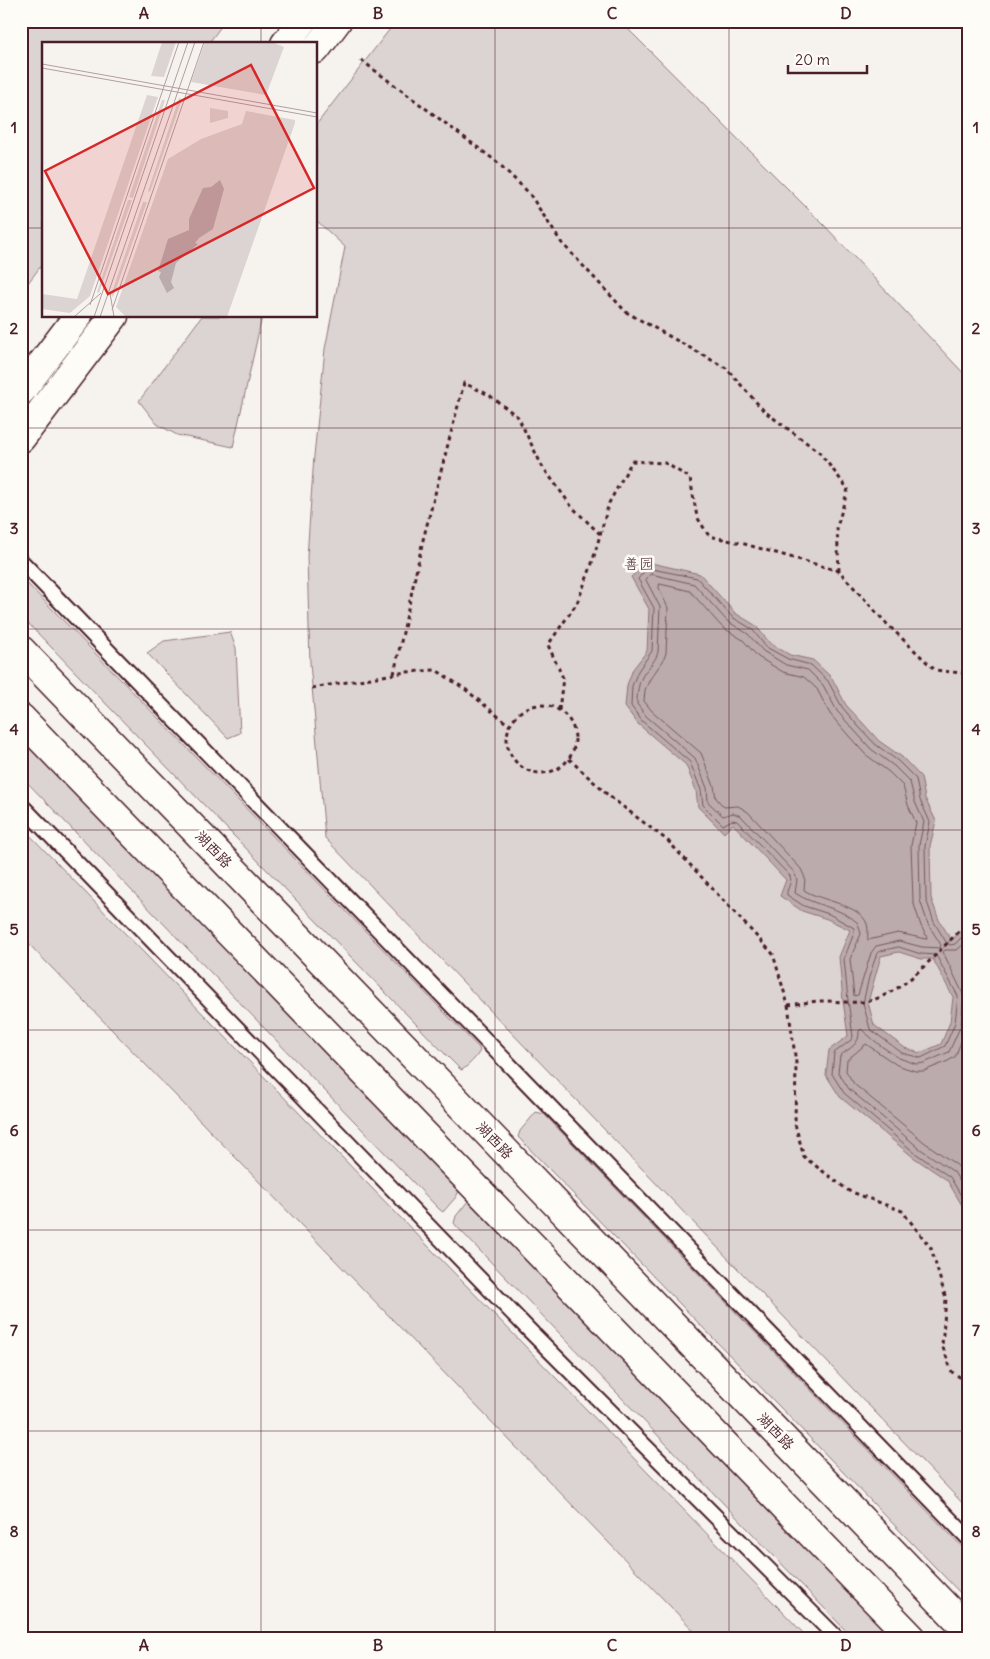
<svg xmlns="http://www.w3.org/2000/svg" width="990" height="1659" font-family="Delius,'LXGW WenKai TC',sans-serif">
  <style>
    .green { fill: #dcd4d2; stroke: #937a7e }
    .water { fill: #bbabac; stroke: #8e7378; fill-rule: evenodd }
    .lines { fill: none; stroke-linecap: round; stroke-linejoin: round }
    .shore { stroke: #77575f; stroke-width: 1 }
    .lane-casing { stroke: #4a1f2b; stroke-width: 18 }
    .secondary-casing { stroke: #4a1f2b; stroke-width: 31 }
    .primary-casing { stroke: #4a1f2b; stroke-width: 31 }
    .path { stroke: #4a1f2b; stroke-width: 3; stroke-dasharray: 4 4; stroke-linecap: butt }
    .lane { stroke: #fdfcf7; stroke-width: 14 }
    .secondary { stroke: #fdfcf7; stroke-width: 28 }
    .primary { stroke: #fdfcf7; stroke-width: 28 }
    .grid { fill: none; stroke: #4a1f2b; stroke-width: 1; stroke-opacity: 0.55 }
    .labels { text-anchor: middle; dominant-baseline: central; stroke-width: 5; stroke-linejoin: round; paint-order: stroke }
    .park-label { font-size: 15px; fill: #6e4c55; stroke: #fdfcf7 }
    .street-label { font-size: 15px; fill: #4a1f2b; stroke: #fdfcf7 }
    .inset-road { fill: none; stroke: #b19ea1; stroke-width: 1 }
    .view { fill: #d62828; fill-opacity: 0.15; stroke: #d62828; stroke-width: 2.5 }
    .inset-edge { fill: none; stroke: #4a1f2b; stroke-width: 2.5 }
    .neatline { fill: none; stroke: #4a1f2b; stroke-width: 2 }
    .grid-label { font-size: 16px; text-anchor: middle; font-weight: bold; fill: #4a1f2b }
  </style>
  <rect width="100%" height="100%" fill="#f6f3ef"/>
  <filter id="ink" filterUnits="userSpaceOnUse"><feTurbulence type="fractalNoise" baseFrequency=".02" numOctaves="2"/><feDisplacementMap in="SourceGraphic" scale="10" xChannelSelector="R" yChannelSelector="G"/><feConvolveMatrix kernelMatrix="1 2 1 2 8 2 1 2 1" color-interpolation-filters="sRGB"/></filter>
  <g filter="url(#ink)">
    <g class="green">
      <polygon points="21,21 225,21 208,44 44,44 44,262 21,292"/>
      <polygon points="396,21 620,21 823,224 969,379 969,1510 325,838 310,663 307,557 314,456 325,349 345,247 316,220 316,125"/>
      <polygon points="202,316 262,317 233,447 177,435 157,424 139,401"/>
      <path d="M21,577l458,471 1,3c-4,7 -11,14 -18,19l-2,-1 -14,-14 -425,-439z"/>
      <polygon points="230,632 236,648 240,733 228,738 147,653 164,641"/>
      <polygon points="21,733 460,1189 456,1197 443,1212 439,1209 21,776"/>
      <polygon points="21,826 808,1638 701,1638 21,936"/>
      <polygon points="536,1112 544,1114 969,1554 969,1602 518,1137 520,1131"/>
      <polygon points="468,1201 472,1201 897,1638 853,1638 458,1228 454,1223 456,1216"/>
    </g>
    <path class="water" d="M647,562l53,12 35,39 20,12 15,18 20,12 23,5 19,18 14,27 16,17 17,19 23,16 19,20 4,21 11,23 -6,25 1,52 8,22 12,19 -8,9 24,-23 2,6v286l-22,-37 -34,-23 -73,-60 -14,-22 3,-25 19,-14 -5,-35 -4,-44 11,-27 -23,-11 -25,-8 -22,-15 6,-16 -53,-56 -9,9 -26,-26 -2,-16 -10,-26 -48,-41 -13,-17 2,-22 6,-16 14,-18 2,-42 -18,-32zM899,952l22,7h12l20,38 -3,25 -9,22 -21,9 -15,-5 -31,-23 -6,-23 13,-46z"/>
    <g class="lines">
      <g class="shore">
        <path d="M651,574l43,10 33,37 21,13 15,17 23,14 22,5 15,15 14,26 34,38 23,17 16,16 5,20 9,20 -5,23 1,55 8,24 13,21 -1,3 -18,-1 -23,-6 -23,5 -5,7 -13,42 -4,1 -4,-37 11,-25 -3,-11c-17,-16 -44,-17 -63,-30l2,-13 -3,-8 -53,-56 -8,-3 -10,3 -15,-14 -1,-14 -12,-30 -49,-42 -9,-12c0,-11 1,-22 8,-32 5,-6 11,-12 13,-20l2,-45 -14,-27z"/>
        <path d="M660,584l30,7 32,36 21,13 15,17 25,15 21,5 13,12 13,25 18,21 17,19 24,18 14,14 5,19 8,18 -5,22 2,56 8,25 6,11 -1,2 -28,-6 -30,7c-1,-5 1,-10 -1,-16 -7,-20 -47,-23 -63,-34l1,-12 -4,-9 -53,-57 -10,-6 -14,1 -8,-9 -2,-12 -13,-33 -49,-42 -8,-10 1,-11 5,-11 13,-18 3,-8 2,-45 -9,-20z"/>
        <path d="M969,930l-14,14 -5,1 -4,-3 -12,-20 -8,-23 -1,-53 5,-24 -10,-22 -4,-21 -18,-18 -23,-17 -17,-18 -16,-19 -14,-26 -17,-16 -23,-6 -22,-12 -14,-18 -20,-12 -35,-39 -50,-10 -9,11 16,29 -2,43 -14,20 -6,15 -1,20 11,15 48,41 11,28 2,15 20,20 9,-5 5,1 53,55c3,7 -4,12 -3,19l17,11 25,8 25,14v5l-10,26 4,41 5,37 -2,3 -17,13 -2,21 12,19 71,60 35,24 19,32"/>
        <path d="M969,939l-12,11h-12l-2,2 21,44 -3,29 -12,27 -25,11 -8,1 -17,-6 -18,-12 -20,-17 -2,2c1,14 -10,17 -19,25l-2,16 11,17 70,59 35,24 15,24"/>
        <polygon points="899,947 921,954 936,955 958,996 955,1023 945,1046 921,1058 902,1053 870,1029 863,1003 869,977 877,953 881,951"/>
        <polyline points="969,1022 955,1057 948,1061 924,1071 915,1071 897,1065 866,1044 847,1060 846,1071 854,1084 924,1142 958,1166 969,1181"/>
      </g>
      <g class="lane-casing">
        <g id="lane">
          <polyline points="21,561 969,1539"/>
          <polyline points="21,805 529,1330 837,1638"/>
        </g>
      </g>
      <g class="secondary-casing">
        <g id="secondary">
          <polyline points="285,44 302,21"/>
          <polyline points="316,49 337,21"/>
          <polyline points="21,391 78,316"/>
          <polyline points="21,438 114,316"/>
        </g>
      </g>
      <g class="primary-casing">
        <g id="primary">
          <polyline points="21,650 969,1631"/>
          <polyline points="21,718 912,1638"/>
        </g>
      </g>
      <g class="path">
        <polyline points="361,60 497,162 529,193 561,242 626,312 726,368 764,411 819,452 848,489 837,527 839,571 886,623 935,670 969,674"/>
        <polyline points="394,674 423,540 464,383 489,395 518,417 542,466 572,507 600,534"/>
        <polyline points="312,688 406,672 436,670 465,689 510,726"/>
        <circle cx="541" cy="739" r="34"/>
        <polyline points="559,710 563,678 548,645 577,603 591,567 609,503 632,461 665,463 690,478 697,517 709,536 741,543 839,571"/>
        <polyline points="569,759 609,796 668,841 773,954 788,1005 796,1063 795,1124 804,1157 849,1191 902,1211 931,1248 946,1299 942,1345 952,1372 969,1383"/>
        <path d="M788,1005c12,-1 24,-4 35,-4 12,0 36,3 46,0 43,-12 67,-51 100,-78"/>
      </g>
      <use href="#lane" class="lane"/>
      <use href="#secondary" class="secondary"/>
      <use href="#primary" class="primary"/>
    </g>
  </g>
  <path class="grid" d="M261,21v23M495,21v1617M729,21v1617M21,228h23M316,228h653M261,316v1322M21,428h948M21,629h948M21,830h948M21,1030h948M21,1230h948M21,1431h948"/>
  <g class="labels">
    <g class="park-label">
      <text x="639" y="563">善园</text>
    </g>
    <g class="street-label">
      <text transform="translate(214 849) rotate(46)">湖西路</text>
      <text transform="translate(495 1140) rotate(46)">湖西路</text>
      <text transform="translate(776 1431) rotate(46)">湖西路</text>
    </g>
  </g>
  <g transform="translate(42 42)">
    <rect width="275" height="275" fill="#f6f3ef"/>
    <path d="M120,0h14l-12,35 -13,-1zM163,0h67l12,5 -18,48 -75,-13zM105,53l11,2 -68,199 -20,17 -28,-4v-15l35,5zM137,56l3,1 -32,93 -2,-1zM120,58h3l-32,98 -4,-1zM168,66l18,3v7l-18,5zM204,69l49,9v3l-68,194h-101l-10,-10 52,-148 33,-20 41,-15zM86,158h4l-33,93 -2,-1zM101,160h4l-34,95 -2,-2z" fill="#dcd4d2"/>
    <path d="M178,138l4,9 -11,40 -14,9 -4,5 3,1 -22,19 -5,19 3,6 -7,5 -8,-16 2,-5 -3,-1 10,-32 21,-9v-11l14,-31 8,-1z" fill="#bbabac"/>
    <path class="inset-road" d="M0,22l275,49M0,26l275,49M68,251l4,24M48,263l89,-263M70,268l92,-268M32,275l27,-24M52,275l94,-275M58,275l95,-275"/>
    <path class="view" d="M209,23l63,123 -206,106 -63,-123z"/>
    <rect width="275" height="275" class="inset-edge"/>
  </g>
  <rect width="990" height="1659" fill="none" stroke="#fdfcf7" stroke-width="55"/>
  <path d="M788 65v8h79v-8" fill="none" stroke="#4a1f2b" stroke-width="2.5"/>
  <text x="795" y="65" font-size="15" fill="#4a1f2b" stroke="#fdfcf7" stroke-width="4" paint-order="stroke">20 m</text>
  <rect x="28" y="28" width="934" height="1604" class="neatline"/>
  <g class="grid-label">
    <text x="144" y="19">A</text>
    <text x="378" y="19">B</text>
    <text x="612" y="19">C</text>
    <text x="846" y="19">D</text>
    <text x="14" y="133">1</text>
    <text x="976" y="133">1</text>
    <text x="14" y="334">2</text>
    <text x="976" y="334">2</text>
    <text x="14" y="534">3</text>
    <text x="976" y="534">3</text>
    <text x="14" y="735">4</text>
    <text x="976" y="735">4</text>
    <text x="14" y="935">5</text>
    <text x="976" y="935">5</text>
    <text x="14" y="1136">6</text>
    <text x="976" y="1136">6</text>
    <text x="14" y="1336">7</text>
    <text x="976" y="1336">7</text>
    <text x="14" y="1537">8</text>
    <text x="976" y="1537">8</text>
    <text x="144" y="1651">A</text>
    <text x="378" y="1651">B</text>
    <text x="612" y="1651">C</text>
    <text x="846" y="1651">D</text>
  </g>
</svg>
